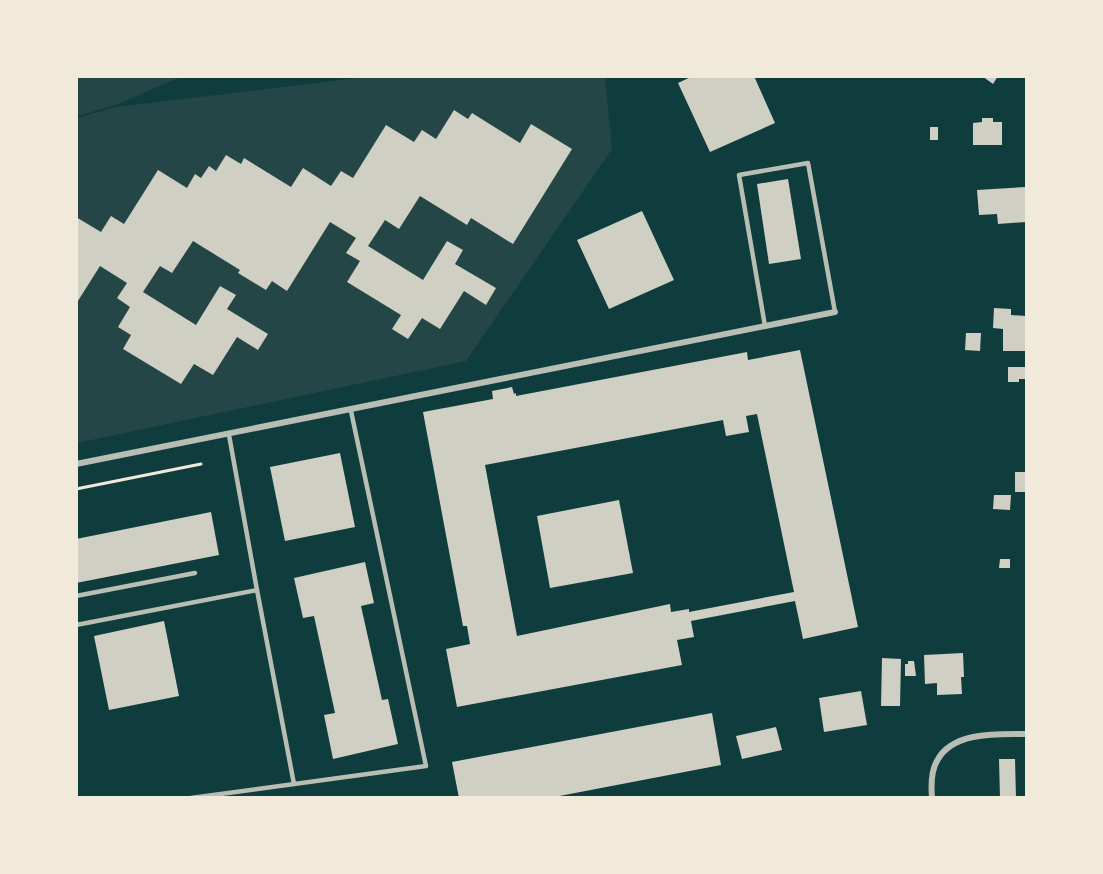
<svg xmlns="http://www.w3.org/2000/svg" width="1103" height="874" font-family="'Sofia Sans Condensed',sans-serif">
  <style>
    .green { fill: #244646 }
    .building { fill: #cfcfc3; fill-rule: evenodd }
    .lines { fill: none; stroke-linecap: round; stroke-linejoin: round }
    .path { stroke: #f1e9da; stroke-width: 3 }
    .service { stroke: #b8beb3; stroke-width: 4.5 }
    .minor { stroke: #b8beb3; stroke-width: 6 }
  </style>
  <rect width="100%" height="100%" fill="#0f3d3e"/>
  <g class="green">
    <polygon points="77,76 180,76 180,77 116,105 77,116"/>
    <polygon points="366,77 605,77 612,149 466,361 77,443 77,118 116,107"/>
  </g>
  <g class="building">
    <polygon points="693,76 754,76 775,123 710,152 678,83"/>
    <polygon points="982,76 998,76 993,84"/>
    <polygon points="454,110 468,119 472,113 520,143 531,124 572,149 513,244 471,218 467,225 420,196 399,229 385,220 368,246 423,280 447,241 463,250 455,264 496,288 486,305 464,291 440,329 422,318 408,339 392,329 401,315 347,282 360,261 346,253 356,238 330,222 287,291 272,281 266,290 238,273 240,270 193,241 172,273 160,266 143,292 196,325 220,286 236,295 227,309 268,334 258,350 237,337 213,375 194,364 181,384 123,349 131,335 118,327 130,307 117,298 127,283 100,266 76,304 76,217 101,232 111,216 124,224 158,170 187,188 195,174 201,178 209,166 216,171 226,155 241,164 244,158 291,187 303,168 331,186 341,171 353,178 386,125 414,142 422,130 436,139"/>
    <polygon points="982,118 993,118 993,122 1002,122 1002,145 973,145 973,123 982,122"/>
    <rect x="930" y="127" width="8" height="13"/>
    <polygon points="788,179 801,259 769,264 757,184"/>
    <polygon points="1026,187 1026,222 998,224 997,214 979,215 977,190"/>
    <polygon points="642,211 674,280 609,309 577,240"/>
    <polygon points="994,308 1011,309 1011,315 1026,316 1026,351 1003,351 1003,329 993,328"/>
    <polygon points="966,333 981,333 980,351 965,350"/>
    <path d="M800,350l58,277 -55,12 -8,-38 -104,20 3,16 -17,3 5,25 -225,42 -11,-58 24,-5 -3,-18h-4l-40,-214 70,-13 -1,-8 20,-4 2,7 2,-1v3l231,-44 1,8zM757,414l37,178 -105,20v-3l-18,3 -1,-8 -153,32 -32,-171 238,-45 3,16 23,-4 -3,-16z"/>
    <polygon points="1008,367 1026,367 1026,379 1019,379 1019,382 1008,382"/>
    <polygon points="340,453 355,527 285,541 270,467"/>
    <rect x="1015" y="472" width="11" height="20"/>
    <polygon points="994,495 1011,495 1010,510 993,509"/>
    <polygon points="619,500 633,573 550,588 537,516"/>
    <polygon points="211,512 219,555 76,583 76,539"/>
    <polygon points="1000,559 1010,559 1010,568 999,568"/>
    <polygon points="365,562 374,603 361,606 382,700 388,699 398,744 333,759 324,715 335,713 314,616 303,618 294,578"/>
    <polygon points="164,621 179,696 109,710 94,636"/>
    <polygon points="963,653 964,677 961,677 962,694 937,695 937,683 925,684 924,655"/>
    <polygon points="882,658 901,659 900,706 881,706"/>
    <polygon points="908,661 914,661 916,676 905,676 905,664 908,664"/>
    <polygon points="861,691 867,725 824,732 819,698"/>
    <polygon points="712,713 721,765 549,798 459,798 452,762"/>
    <polygon points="776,727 782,750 742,759 736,736"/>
    <polygon points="999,759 1015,759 1016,798 1000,798"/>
  </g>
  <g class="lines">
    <polyline class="path" points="76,489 201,464"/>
    <g class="service">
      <polyline points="765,326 739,175 808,163 835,312"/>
      <polyline points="257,590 294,784"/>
      <polyline points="76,596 195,573"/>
      <polyline points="76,625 257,590 229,435"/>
      <polyline points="191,798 426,766 351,411"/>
    </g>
    <g class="minor">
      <polyline points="76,464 835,312"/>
      <path d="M932,798c-1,-12 -1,-27 5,-37 15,-30 62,-27 89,-27"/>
    </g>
  </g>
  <rect width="1103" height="874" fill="none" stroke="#f1e9da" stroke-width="156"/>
</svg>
